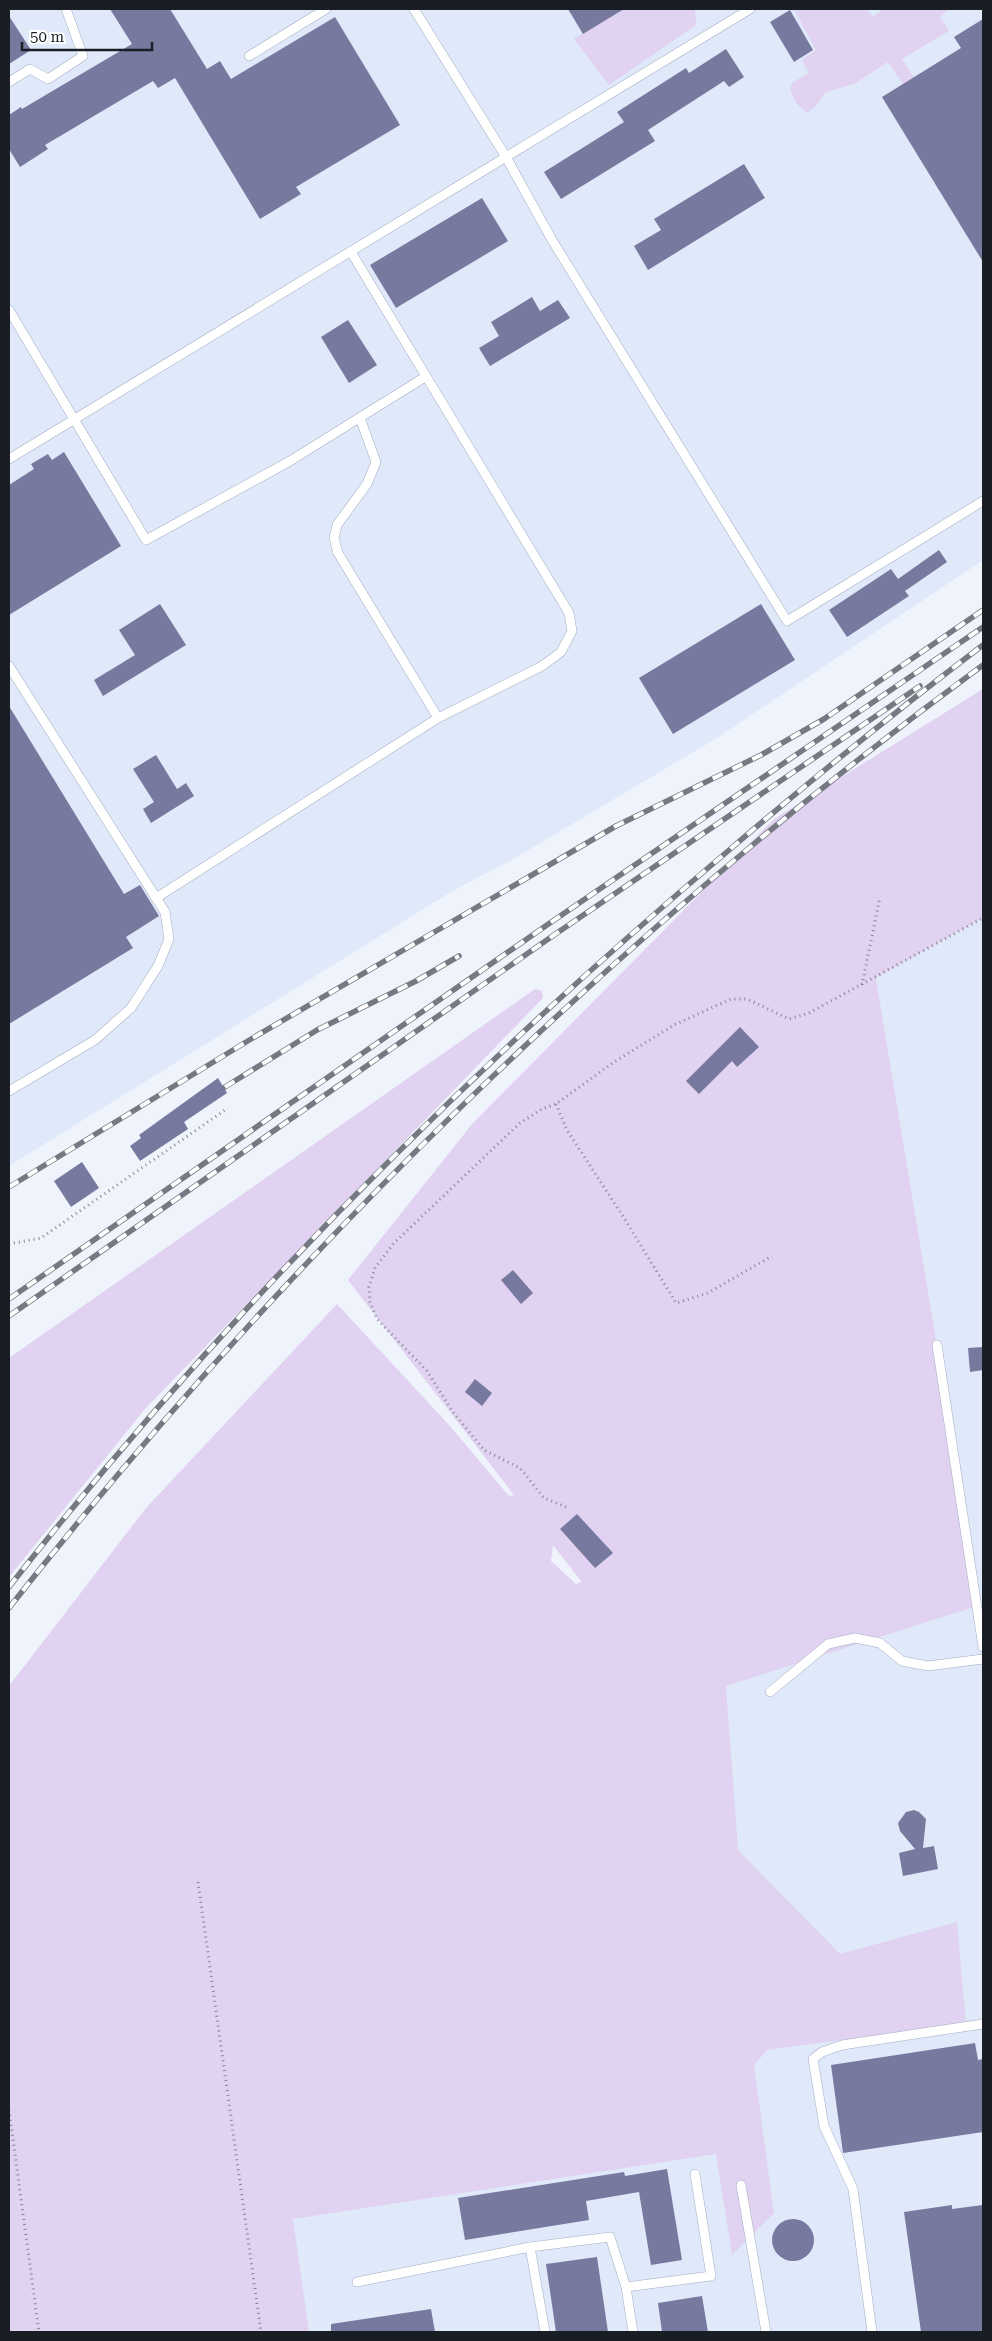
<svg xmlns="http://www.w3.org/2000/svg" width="992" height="2341" font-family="'Roboto Serif',serif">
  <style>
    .built { fill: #dfe9fa }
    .green { fill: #e0d2f0; fill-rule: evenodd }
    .building { fill: #78799e }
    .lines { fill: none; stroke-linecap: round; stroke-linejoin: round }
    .lane-casing { stroke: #a1adc1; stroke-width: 10 }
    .path { stroke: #848991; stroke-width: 3; stroke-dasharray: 1 4; stroke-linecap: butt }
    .lane { stroke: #fff; stroke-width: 9 }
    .rail-casing { stroke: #757a82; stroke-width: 5.5 }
    .rail { stroke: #fff; stroke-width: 4; stroke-dasharray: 11; stroke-linecap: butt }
  </style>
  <rect width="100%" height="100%" fill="#eef3fc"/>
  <g class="built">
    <polygon points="9,9 983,9 983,560 717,738 508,862 454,890 9,1166"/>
    <polygon points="983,918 983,2332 9,2332 675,1702 937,1345 876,978"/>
  </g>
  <g class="green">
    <polygon points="624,9 695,9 696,25 609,85 574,39"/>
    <polygon points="794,9 867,9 873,17 881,11 880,9 949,9 940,17 949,31 902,59 914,78 903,84 888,62 854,84 826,92 816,106 807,113 796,103 790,89 792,83 809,73 802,60 816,50"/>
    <path d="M983,689v229l-107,60 61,367 40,261 -251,80 12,164 102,104 117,-32 9,101 -199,27 -13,15 20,148 -42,42 -16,-101 -423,65 16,113h-300v-646l137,-178 191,-204 112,121 60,71 5,-1 -166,-215 125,-157 301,-304zM553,1545l28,36v1l-5,2 -25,-23z"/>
    <polygon points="535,989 542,991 543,998 145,1409 9,1577 9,1358"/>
  </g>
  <g class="building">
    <polygon points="110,9 170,9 207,69 220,61 231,79 335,17 400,125 296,187 301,194 260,219 175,78 158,88 153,81 45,145 48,149 20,167 9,149 9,115 21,107 22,109 132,44"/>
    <polygon points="568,9 624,9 583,34"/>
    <polygon points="790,10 813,50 794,62 770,22"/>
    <polygon points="9,16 31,50 9,64"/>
    <polygon points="983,19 983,262 882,97 961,48 954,37"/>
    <polygon points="726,49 744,77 729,87 724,81 648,130 655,141 561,199 544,172 624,122 617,112 686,68 689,73"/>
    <polygon points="744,164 765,198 648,270 634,246 661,230 654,219"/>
    <polygon points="482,198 508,241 396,308 370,265"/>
    <polygon points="532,297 540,311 558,300 570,318 490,366 479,348 499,336 491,322"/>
    <polygon points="348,320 377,365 349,383 321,337"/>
    <polygon points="64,452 121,546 9,615 9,485 34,469 31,464 48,454 52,460"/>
    <polygon points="939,550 947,562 905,591 909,596 847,637 829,610 891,569 898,579"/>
    <polygon points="160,604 186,645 103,696 94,680 135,655 119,630"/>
    <polygon points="761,604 795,660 673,734 639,678"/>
    <polygon points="9,706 124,894 140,885 159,916 126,937 133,948 9,1024"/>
    <polygon points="156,755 177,789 186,783 194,796 151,823 143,809 154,802 133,769"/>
    <polygon points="740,1027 759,1047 737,1067 732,1061 699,1094 686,1081"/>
    <polygon points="218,1078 227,1093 184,1122 188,1129 140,1161 130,1146 141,1138 139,1135"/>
    <polygon points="82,1162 99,1188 71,1207 54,1181"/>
    <polygon points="513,1270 533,1293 521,1304 501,1280"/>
    <polygon points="983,1347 983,1370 970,1372 968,1348"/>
    <polygon points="475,1379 492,1393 482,1406 465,1392"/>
    <polygon points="577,1514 613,1553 595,1568 560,1529"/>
    <polygon points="914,1810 919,1812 926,1819 923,1848 934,1846 938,1869 903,1876 899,1853 915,1849 900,1831 898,1823 906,1812"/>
    <polygon points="975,2043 978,2060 983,2059 983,2132 843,2153 831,2065"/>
    <polygon points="667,2169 682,2260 651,2265 639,2192 586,2201 589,2220 465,2240 458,2198 624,2172 625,2176"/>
    <polygon points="952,2205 952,2209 983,2205 983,2332 921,2332 904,2212"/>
    <circle cx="793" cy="2240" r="21"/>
    <polygon points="597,2257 608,2332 556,2332 546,2264"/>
    <polygon points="702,2296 708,2332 662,2332 658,2303"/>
    <polygon points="431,2309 435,2332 331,2332 331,2324"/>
  </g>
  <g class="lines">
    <g class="lane-casing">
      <g id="lane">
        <polyline points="750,9 506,157 552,240 787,621 983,501"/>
        <polyline points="249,56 326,9"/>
        <polyline points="9,82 30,69 48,79 83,56 66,9"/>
        <polyline points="9,310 146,540 290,461 425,377"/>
        <polyline points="360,418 376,462 367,484 337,525 334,538 338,553 438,718"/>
        <polyline points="9,459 506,157 414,9"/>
        <polyline points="9,666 165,912 169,939 158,966 131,1008 95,1040 9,1091"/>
        <polyline points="156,898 438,718 542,666 561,652 572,631 569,613 351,252"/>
        <polyline points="937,1345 983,1647"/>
        <polyline points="770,1692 828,1644 855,1638 880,1643 902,1661 928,1666 983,1659"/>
        <polyline points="741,2185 766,2332"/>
        <polyline points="357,2282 530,2247"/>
        <polyline points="545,2332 530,2247 610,2237 626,2287"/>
        <polyline points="633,2332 626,2287 711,2276 695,2174"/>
        <polyline points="872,2332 853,2189 824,2126 813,2059 822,2052 842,2045 983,2024"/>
      </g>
    </g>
    <g class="path">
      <polyline points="862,985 880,897"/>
      <polyline points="556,1104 567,1130 624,1218 676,1303 708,1293 772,1256"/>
      <polyline points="9,1244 41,1238 225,1110"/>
      <polyline points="566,1507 544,1498 520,1468 484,1450 453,1412 427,1371 377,1319 370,1302 369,1287 375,1268 394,1243 520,1123 542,1109 556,1104 614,1062 674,1025 731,999 747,999 789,1019 809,1013 983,918"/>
      <polyline points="198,1882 261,2332"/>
      <polyline points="9,2110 39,2332"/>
    </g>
    <use href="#lane" class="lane"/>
    <g class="rail-casing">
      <g id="rail">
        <polyline points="225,1087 317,1030 416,981 459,956"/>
        <polyline points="9,1187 251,1039 616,826 761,755 824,719 983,610"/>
        <polyline points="9,1299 547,925 983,627"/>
        <polyline points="9,1316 554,935 920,686"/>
        <path d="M9,1587c212,-270 457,-515 719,-736 83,-71 168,-140 255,-206"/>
        <path d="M9,1608c280,-355 609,-675 974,-943"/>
      </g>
    </g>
    <use href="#rail" class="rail"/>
  </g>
  <rect width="992" height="2341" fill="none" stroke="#191e25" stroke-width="20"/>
  <path d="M22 42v8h130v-8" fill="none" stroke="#191e25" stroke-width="2.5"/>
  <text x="30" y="42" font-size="15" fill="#191e25" stroke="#ffffff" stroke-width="4" paint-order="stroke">50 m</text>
</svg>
